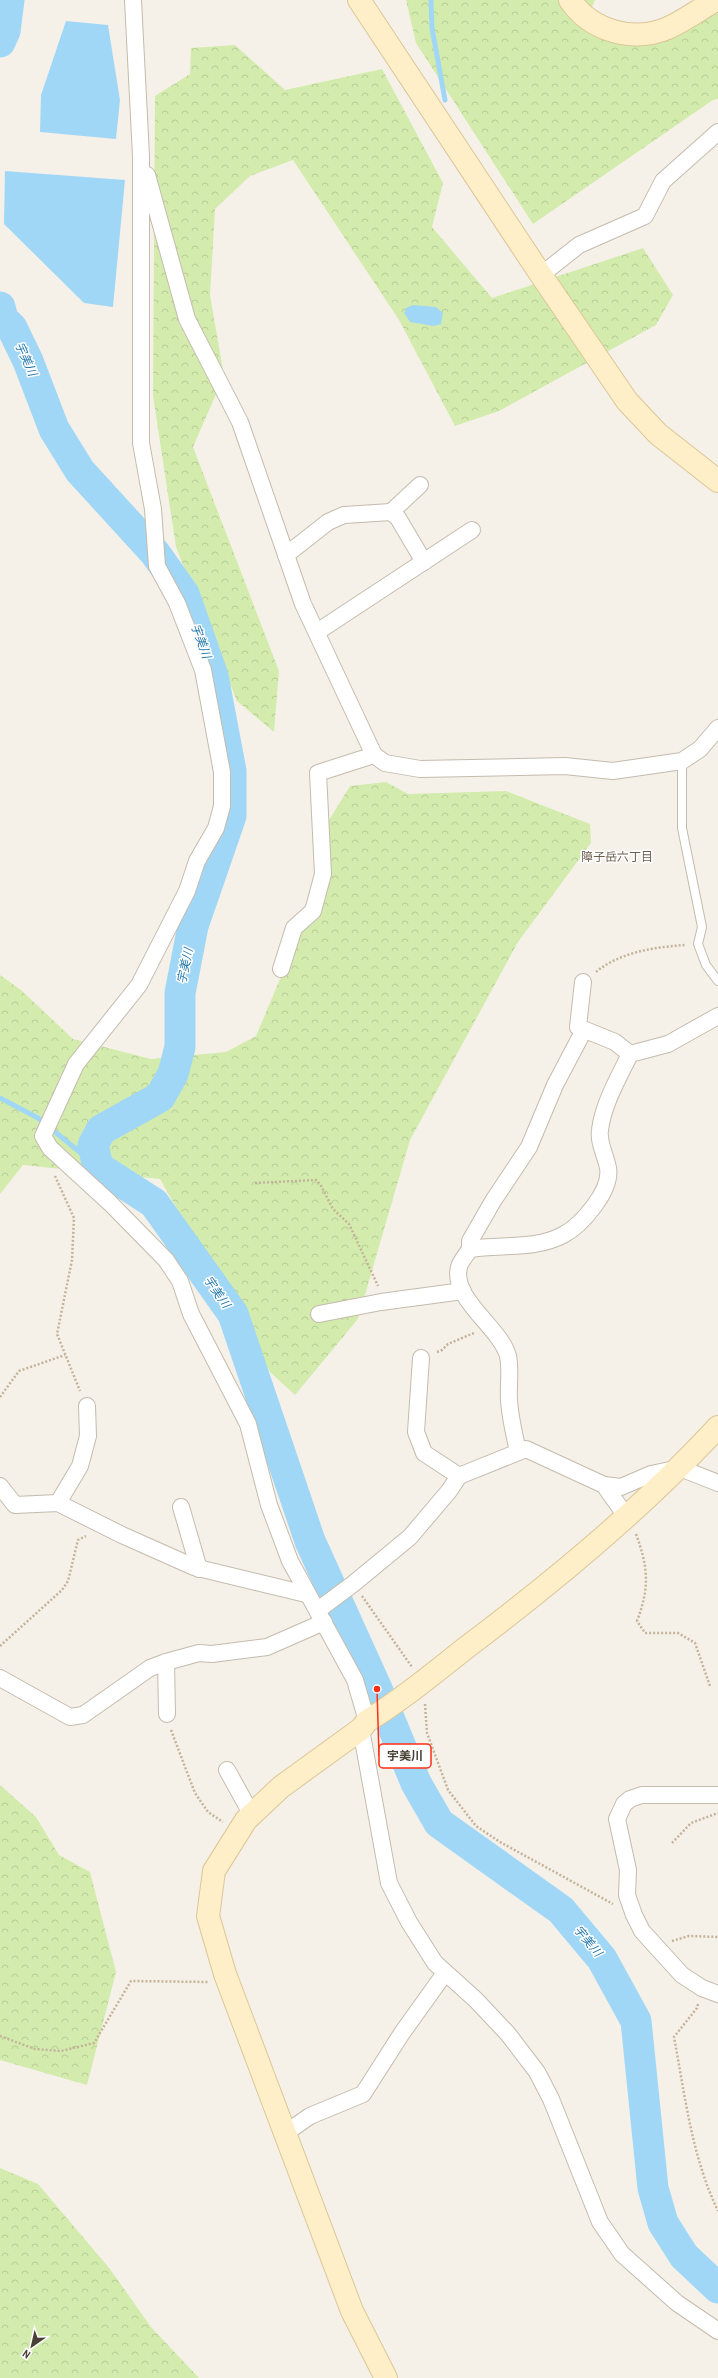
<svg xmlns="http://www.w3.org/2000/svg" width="718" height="2378" font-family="'Archivo Narrow','Noto Sans JP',sans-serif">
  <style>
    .forest { fill: url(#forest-crowns) }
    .water { fill: #a1d7f6 }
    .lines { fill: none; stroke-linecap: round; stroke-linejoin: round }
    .stream { stroke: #a1d7f6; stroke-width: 5 }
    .river { stroke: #a1d7f6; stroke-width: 31 }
    .lane-casing { stroke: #c4bbad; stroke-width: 10 }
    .street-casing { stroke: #c4bbad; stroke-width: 18 }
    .secondary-casing { stroke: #dbc697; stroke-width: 24 }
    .path { stroke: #c4b39a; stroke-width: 2.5; stroke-dasharray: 2 2; stroke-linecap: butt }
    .lane { stroke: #fff; stroke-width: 8 }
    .street { stroke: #fff; stroke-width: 16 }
    .secondary { stroke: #ffefc8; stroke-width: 22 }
    .labels { text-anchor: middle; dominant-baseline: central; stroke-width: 3; stroke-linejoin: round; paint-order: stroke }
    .water-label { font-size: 12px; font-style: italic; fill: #2579ad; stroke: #fff }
    .neighbourhood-label { font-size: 12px; fill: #6d5e4d; stroke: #fff }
    .leader { fill: none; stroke: #ff2e15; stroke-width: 1.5 }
    .callout-dot { fill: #ff2e15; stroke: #fff; stroke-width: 1.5 }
    .callout { fill: #fff; stroke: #ff2e15; stroke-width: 1.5 }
    .callout-label { font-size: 12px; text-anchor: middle; font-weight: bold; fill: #494136 }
  </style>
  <defs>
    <pattern id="forest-crowns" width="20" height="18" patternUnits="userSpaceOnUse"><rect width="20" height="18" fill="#d3ecae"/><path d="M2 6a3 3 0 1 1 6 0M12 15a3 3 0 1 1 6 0" fill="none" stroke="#b7cc96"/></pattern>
  </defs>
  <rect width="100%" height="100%" fill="#f5f1e8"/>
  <g class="forest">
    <polygon points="406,0 595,0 584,26 629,44 713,12 718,14 718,99 713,100 533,224 416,43"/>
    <polygon points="235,45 285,90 382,69 443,183 432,227 492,298 643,248 673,295 656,325 499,411 455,426 399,320 293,160 250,176 215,209 210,295 224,376 193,447 279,671 274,732 237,701 176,547 153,396 155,96 190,74 191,48"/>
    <polygon points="386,782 408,794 506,791 590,824 591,843 518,942 410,1140 358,1319 295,1395 270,1372 160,1179 23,1165 0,1194 0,975 21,990 73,1039 151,1059 226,1052 256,1036 320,884 329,820 350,786"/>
    <polygon points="0,1785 36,1817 59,1855 90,1872 116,1972 87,2085 0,2060"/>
    <polygon points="0,2168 38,2184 110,2269 151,2327 199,2378 0,2378"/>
  </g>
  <g class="water">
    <polygon points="66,21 108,25 120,100 116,139 40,132 41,95"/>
    <polygon points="5,171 125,180 113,307 84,303 4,224"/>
    <polygon points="413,305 436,307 443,313 441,324 434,326 410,322 404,313 406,308"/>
  </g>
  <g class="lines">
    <g class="stream">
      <polyline points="431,0 432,28 445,100"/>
      <polyline points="0,1098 38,1118 98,1167"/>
    </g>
    <g class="river">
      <polyline points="0,42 5,31 9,0"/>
      <polyline points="0,307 3,319 12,328 28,361 54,429 80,471 155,553 184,594 213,676 231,771 231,816 193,926 180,993 180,1047 173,1074 160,1097 101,1130 93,1145 98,1167 154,1203 233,1314 310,1541 377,1689 416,1783 439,1823 561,1910 602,1959 636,2021 653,2188 663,2223 684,2256 718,2288"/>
    </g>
    <g class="lane-casing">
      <polyline id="lane" points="682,761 682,828 702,927 698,944 706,965 718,981"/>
    </g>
    <g class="street-casing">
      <g id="street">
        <polyline points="133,0 141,156 141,443 153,509 157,566 177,603 203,670 222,772 222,806 216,828 197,861 187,891 139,985 76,1064 43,1136 50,1148 110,1203 166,1260 180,1281 191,1314 248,1424 269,1505 290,1561 355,1680 367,1721"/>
        <polyline points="147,175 187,319 240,422 303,604 374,755 385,763 420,769 565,766 613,771 682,761 700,749 718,728"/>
        <polyline points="541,275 579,245 645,216 663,181 718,132"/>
        <polyline points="391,512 420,485"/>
        <polyline points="286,555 328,522 344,515 391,512 398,518 424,562"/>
        <polyline points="317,632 472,530"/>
        <polyline points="281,969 294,928 313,911 323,874 318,773 374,755"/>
        <polyline points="583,982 578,1027 615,1042 630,1054"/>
        <polyline points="470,1249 470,1241 493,1201 529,1147 555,1085 584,1030"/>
        <polyline points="319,1314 381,1302 463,1291"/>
        <polyline points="421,1358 416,1432 424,1453 459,1476"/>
        <path d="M518,1451c-4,-17 -8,-34 -9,-51 -1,-14 2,-30 -1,-44 -8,-29 -57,-57 -49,-89 1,-5 8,-13 11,-18 30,-5 65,1 93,-14 19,-10 49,-45 45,-67 -2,-12 -10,-25 -8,-38 3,-26 19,-53 30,-76l38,-10 50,-28"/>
        <polyline points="604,1485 621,1487 651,1474 680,1468 718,1483"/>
        <polyline points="0,1486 15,1505 58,1503 122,1535 194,1567 306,1594"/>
        <polyline points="58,1503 80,1466 88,1436 87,1406"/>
        <polyline points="181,1507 199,1569"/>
        <polyline points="318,1610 353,1584 410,1537 449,1491 459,1476 526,1449 604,1485 626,1516"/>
        <polyline points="166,1662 167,1714"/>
        <polyline points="0,1678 70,1717 83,1715 150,1668 166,1662 199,1653 212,1654 267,1647 324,1622"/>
        <polyline points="361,1729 389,1883 409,1922 435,1963 476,2000 508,2034 537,2072 551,2099 600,2222 622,2254 677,2303 718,2331"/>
        <polyline points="227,1770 252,1815"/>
        <polyline points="718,1795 642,1795 630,1799 624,1804 617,1819 628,1870 627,1895 634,1915 642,1931 682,1975 702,1988 718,1994"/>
        <polyline points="284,2134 310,2116 363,2094 402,2033 445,1973"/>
      </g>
    </g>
    <g class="secondary-casing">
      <g id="secondary">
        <polyline points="359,0 541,275 627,401 658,434 718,481"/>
        <path d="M570,0c21,31 63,43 98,28 16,-7 32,-19 48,-28"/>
        <path d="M386,2378l-34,-67 -127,-337 -17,-58 6,-45 32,-51 35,-33 80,-58 6,-8c35,-21 68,-49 100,-74 89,-67 176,-139 251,-220"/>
      </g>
    </g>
    <g class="path">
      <path d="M596,972c24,-20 59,-25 89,-27"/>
      <polyline points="55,1176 74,1218 72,1260 57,1334 80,1391"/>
      <polyline points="255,1183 316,1180 320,1184 333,1209 349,1224 378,1286"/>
      <polyline points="437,1352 442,1350 448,1344 474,1333"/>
      <polyline points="0,1397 19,1371 65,1355"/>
      <path d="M636,1534c12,33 14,53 1,87l8,12h33l17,10 15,43"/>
      <polyline points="362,1596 412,1667"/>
      <polyline points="0,1646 62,1590 68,1581 78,1540 86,1536"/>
      <polyline points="425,1704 427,1733 448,1790 476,1826 500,1842 613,1904"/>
      <polyline points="171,1730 195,1793 208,1812 223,1822"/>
      <polyline points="672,1843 691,1823 718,1813"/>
      <polyline points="672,1941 689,1936 718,1937"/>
      <path d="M698,2004l-1,4 -23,29c11,59 18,120 44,174"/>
      <polyline points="0,2036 35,2049 61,2051 94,2043 131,1981 208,1982"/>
    </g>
    <use href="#lane" class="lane"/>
    <use href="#street" class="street"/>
    <use href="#secondary" class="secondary"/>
  </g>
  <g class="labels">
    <g class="water-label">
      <text transform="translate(26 359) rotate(66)">宇美川</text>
      <text transform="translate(201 641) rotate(70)">宇美川</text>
      <text transform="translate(185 966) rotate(-78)">宇美川</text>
      <text transform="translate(217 1292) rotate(55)">宇美川</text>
      <text transform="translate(588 1941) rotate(50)">宇美川</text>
    </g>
    <g class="neighbourhood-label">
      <text x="617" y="857">障子岳六丁目</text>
    </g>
  </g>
  <path class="leader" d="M377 1689L379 1756"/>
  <circle class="callout-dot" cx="377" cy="1689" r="4"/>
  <rect class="callout" x="379" y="1744" width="52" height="24" rx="4"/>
  <g class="callout-label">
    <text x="405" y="1760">宇美川</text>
  </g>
  <g transform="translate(32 2346) rotate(214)" stroke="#ffffff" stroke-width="3" paint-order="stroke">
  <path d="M0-3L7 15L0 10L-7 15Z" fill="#494136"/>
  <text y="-6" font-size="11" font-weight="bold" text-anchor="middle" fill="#494136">N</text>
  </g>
</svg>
